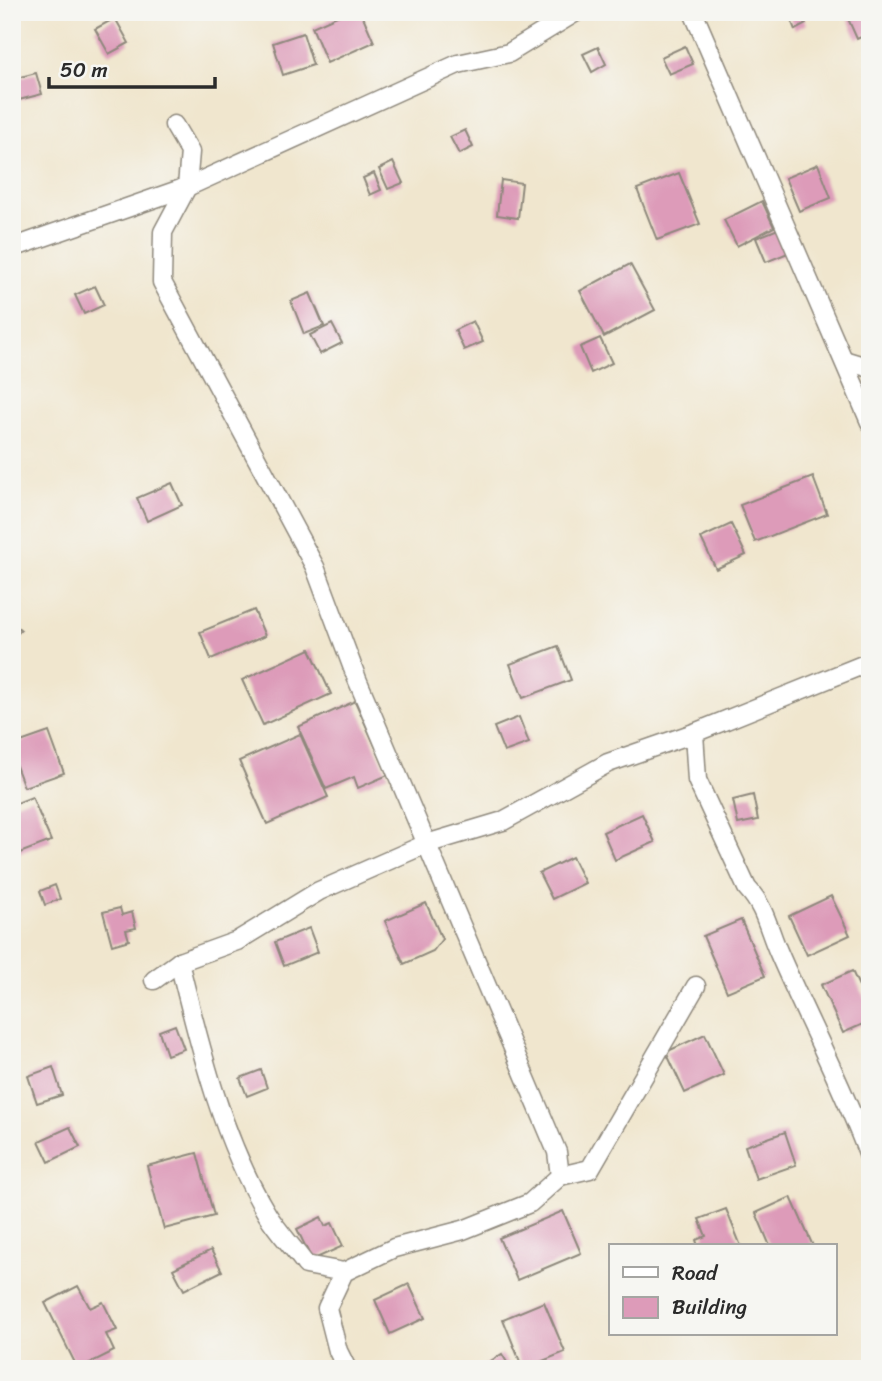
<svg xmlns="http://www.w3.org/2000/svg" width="882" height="1381" font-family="Sriracha,sans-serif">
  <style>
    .building { fill: #dd9bb9 }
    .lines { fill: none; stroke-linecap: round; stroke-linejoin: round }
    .minor-casing { stroke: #8e887c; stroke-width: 21 }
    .minor { stroke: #fff; stroke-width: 18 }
  </style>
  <rect width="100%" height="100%" fill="#f6f6f2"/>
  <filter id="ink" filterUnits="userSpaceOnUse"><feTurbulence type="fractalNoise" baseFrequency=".0143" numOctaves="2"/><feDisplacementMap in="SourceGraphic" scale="14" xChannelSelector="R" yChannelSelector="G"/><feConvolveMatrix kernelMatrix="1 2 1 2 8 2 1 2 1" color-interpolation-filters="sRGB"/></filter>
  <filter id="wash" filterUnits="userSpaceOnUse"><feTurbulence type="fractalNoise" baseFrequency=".00686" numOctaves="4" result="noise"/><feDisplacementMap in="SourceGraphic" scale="28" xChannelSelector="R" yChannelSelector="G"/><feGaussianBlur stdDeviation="1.57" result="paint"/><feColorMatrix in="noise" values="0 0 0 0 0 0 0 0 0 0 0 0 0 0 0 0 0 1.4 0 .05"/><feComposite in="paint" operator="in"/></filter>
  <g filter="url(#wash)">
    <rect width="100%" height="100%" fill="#f0e6ce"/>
    <g id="blocks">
      <g class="building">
        <polygon points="346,12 361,12 374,42 327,63 312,27"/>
        <polygon points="788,12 801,12 806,24 795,30"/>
        <polygon points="845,12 870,12 870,33 857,39"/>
        <polygon points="115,18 129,43 109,54 95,29"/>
        <polygon points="303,33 313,65 283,75 273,43"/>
        <polygon points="685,46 693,64 669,74 661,57"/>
        <polygon points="598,47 606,64 592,72 583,54"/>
        <polygon points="36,73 42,94 19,100 13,79"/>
        <polygon points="465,130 473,147 459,154 450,137"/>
        <polygon points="393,162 403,183 388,189 379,169"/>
        <polygon points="818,164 831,198 799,211 785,178"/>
        <polygon points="374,173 381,190 370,195 363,178"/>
        <polygon points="679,173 700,224 657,240 637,189"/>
        <polygon points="501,180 522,183 518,218 497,215"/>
        <polygon points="762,201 774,227 737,246 724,220"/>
        <polygon points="778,229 788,253 766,262 756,238"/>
        <polygon points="630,264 655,310 604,337 580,291"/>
        <polygon points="95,286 104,305 84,314 75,295"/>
        <polygon points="310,293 324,326 304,334 291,301"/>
        <polygon points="473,321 483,342 464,350 455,330"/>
        <polygon points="332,324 342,343 320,354 310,335"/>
        <polygon points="600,338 612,363 591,373 580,347"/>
        <polygon points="813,477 827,514 755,542 740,505"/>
        <polygon points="172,483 182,505 147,521 137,498"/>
        <polygon points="731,524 746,555 716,569 701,538"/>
        <polygon points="254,610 265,636 211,659 200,632"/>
        <polygon points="12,622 21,630 12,639"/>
        <polygon points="558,646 571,680 523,698 510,664"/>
        <polygon points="310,649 331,694 263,725 242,680"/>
        <polygon points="355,701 388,775 358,788 354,777 326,789 298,727"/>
        <polygon points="519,717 529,743 504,752 494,727"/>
        <polygon points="49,732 64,773 24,787 12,755 12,745"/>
        <polygon points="300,734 328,797 267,824 239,761"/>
        <polygon points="753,795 758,820 738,824 733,800"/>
        <polygon points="32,797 51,841 12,856 12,805"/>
        <polygon points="642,814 655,842 615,860 603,832"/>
        <polygon points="572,857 585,883 552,899 539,873"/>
        <polygon points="55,885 60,899 45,905 40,891"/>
        <polygon points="831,896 850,935 807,955 789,916"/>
        <polygon points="426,903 442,939 433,951 404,964 385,921"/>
        <polygon points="120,908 122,915 132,912 136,928 126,930 129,940 112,945 103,912"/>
        <polygon points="741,920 765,976 727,992 703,936"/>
        <polygon points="309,928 318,952 284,966 275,942"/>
        <polygon points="852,971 865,999 870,997 870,1021 843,1033 821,985"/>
        <polygon points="175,1025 184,1049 167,1055 159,1031"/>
        <polygon points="705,1034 724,1075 685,1093 666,1052"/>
        <polygon points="53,1067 62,1095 37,1103 28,1076"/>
        <polygon points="261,1070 267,1088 247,1096 240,1078"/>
        <polygon points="70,1127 80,1147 49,1162 39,1141"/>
        <polygon points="785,1132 796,1165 756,1179 745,1146"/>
        <polygon points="197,1153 214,1216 164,1229 147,1166"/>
        <polygon points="791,1197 813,1246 770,1246 756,1213"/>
        <polygon points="726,1209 741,1246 698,1246 696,1240 706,1236 699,1219"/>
        <polygon points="563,1211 581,1253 517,1280 499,1238"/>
        <polygon points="321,1217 325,1226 332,1223 343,1246 312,1260 297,1229"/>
        <polygon points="211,1250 222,1271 184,1290 173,1269"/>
        <polygon points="409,1284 425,1318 390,1334 375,1300"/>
        <polygon points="78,1286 90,1308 103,1302 117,1330 106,1334 114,1351 78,1369 45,1303"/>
        <polygon points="544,1302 565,1352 523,1369 503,1319"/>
        <polygon points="502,1354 511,1369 478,1369"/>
      </g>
    </g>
  </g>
  <g filter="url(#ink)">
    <use href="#blocks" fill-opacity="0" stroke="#8e887c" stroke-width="2"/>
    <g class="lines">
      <g class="minor-casing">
        <g id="minor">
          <polyline points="693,12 870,422"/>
          <polyline points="174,125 190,152 187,187 163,232 162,282 315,567 357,679 557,1152 560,1176 530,1203 463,1230 394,1248 344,1272 327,1308 338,1351 347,1369"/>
          <polyline points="12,248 187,187 458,64 509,53 576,12"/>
          <polyline points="844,360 870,368"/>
          <path d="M870,662l-176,71 3,47 50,108c18,19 21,40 31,63 30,70 65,135 92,208"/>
          <path d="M179,962c21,85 43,177 88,252 11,18 27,34 39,51l38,7"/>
          <polyline points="154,980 179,962 237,941 319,891 426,844 503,821 608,763 694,733"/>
          <polyline points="560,1176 590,1169 696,986"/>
        </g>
      </g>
      <use href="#minor" class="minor"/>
    </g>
  </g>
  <rect width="882" height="1381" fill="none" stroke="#f6f6f2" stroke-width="42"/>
  <rect x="609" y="1244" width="228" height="91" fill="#f6f6f2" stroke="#a5a5a2" stroke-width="2"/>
  <rect x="623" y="1267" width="35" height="10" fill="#ffffff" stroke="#a5a5a2" stroke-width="2"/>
  <text x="672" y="1280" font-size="21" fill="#2b2b2b">Road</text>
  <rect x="623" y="1297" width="35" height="21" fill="#dd9bb9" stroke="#a5a5a2" stroke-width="2"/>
  <text x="672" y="1314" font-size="21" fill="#2b2b2b">Building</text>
  <path d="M49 77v10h166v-10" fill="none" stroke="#2b2b2b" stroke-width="3.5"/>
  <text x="60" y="77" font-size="21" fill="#2b2b2b" stroke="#f6f6f2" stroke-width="5" paint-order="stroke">50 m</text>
</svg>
